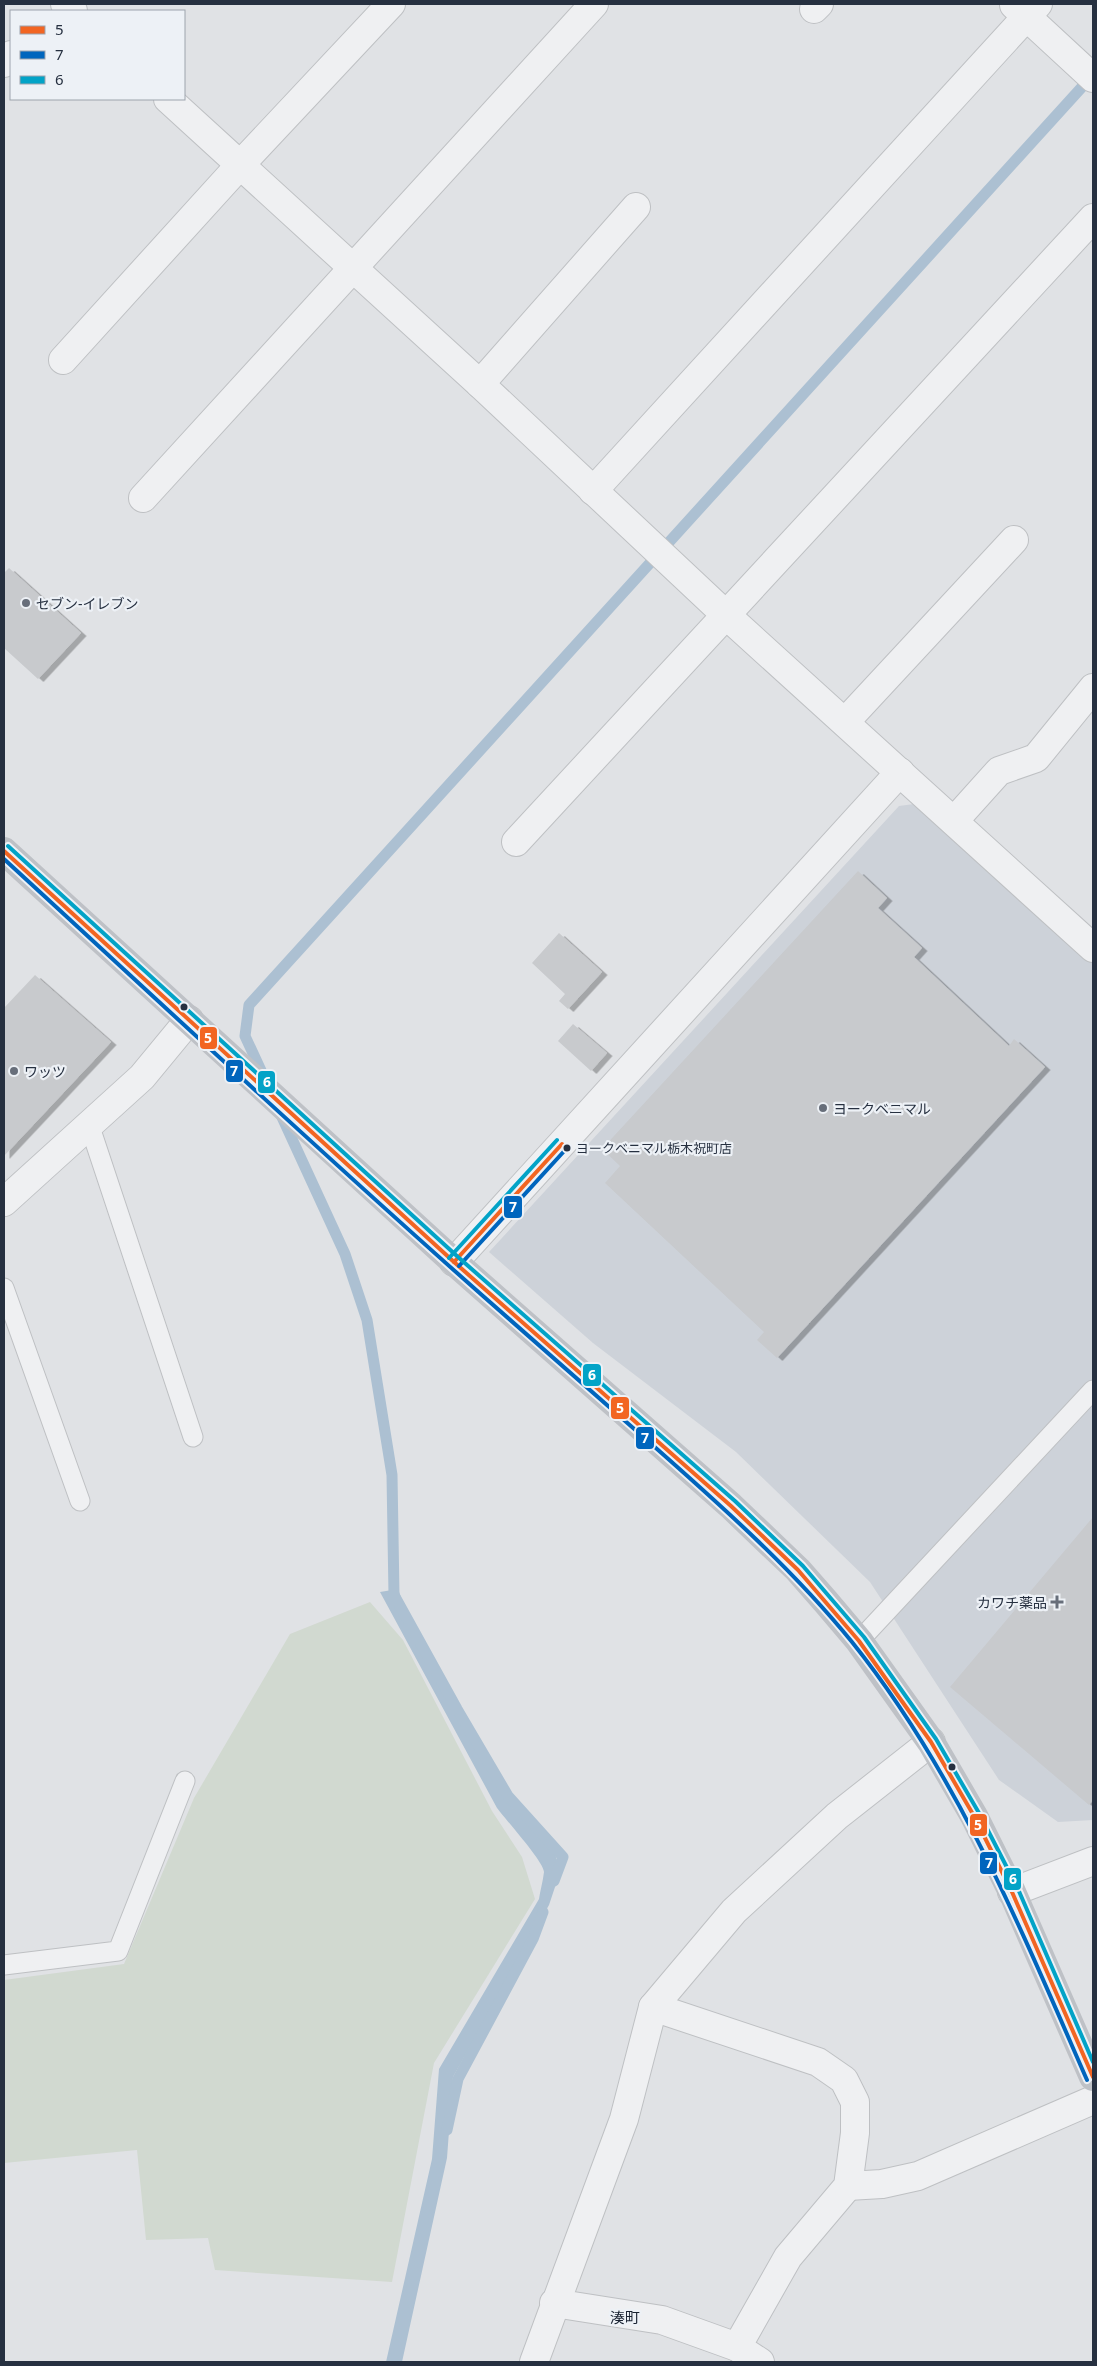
<svg xmlns="http://www.w3.org/2000/svg" width="1097" height="2366" font-family="'Noto Sans','Noto Sans JP',sans-serif">
  <style>
    .built { fill: #cdd2d9 }
    .green { fill: #d1d9d0 }
    .water { fill: #acc0d2 }
    .lines { fill: none; stroke-linecap: round; stroke-linejoin: round }
    .stream { stroke: #acc0d2; stroke-width: 11 }
    .building { fill: #c8cacd; filter: url(#shadow) }
    .service-casing { stroke: #bec0c3; stroke-width: 21 }
    .minor-casing { stroke: #bec0c3; stroke-width: 30 }
    .tertiary-casing { stroke: #bec0c3; stroke-width: 30 }
    .service { stroke: #eff0f2; stroke-width: 19 }
    .minor { stroke: #eff0f2; stroke-width: 28 }
    .tertiary { stroke: #eff0f2; stroke-width: 28 }
    .secondary { stroke: #bec1c6; stroke-width: 28 }
    .bus-1-casing { stroke: #edf1f6; stroke-width: 8 }
    .bus-2-casing { stroke: #edf1f6; stroke-width: 8 }
    .bus-3-casing { stroke: #edf1f6; stroke-width: 8 }
    .bus-1 { stroke: #f26522; stroke-width: 4 }
    .bus-2 { stroke: #0065bd; stroke-width: 4 }
    .bus-3 { stroke: #02a3c7; stroke-width: 4 }
    .poi-dot { fill: #676e7a; stroke: #edf1f6; stroke-width: 2 }
    .bus-dot { fill: #263040; stroke: #edf1f6; stroke-width: 2 }
    .labels { text-anchor: middle; dominant-baseline: central; stroke-width: 4.5; stroke-linejoin: round; paint-order: stroke }
    .bus-label { font-size: 13px; fill: #263040; stroke: #edf1f6; text-anchor: start }
    .poi-label { font-size: 14px; fill: #263040; stroke: #edf1f6; text-anchor: start }
    .neighbourhood-label { font-size: 15px; fill: #182130; stroke: #edf1f6 }
    .line-badge { stroke: #edf1f6; stroke-width: 2 }
    .badge-label { font-size: 14px; text-anchor: middle; font-weight: bold; fill: #fff }
  </style>
  <defs>
    <filter id="shadow"><feDropShadow dx="5.5" dy="3" stdDeviation="0" flood-color="#0004"/></filter>
  </defs>
  <rect width="100%" height="100%" fill="#e0e2e5"/>
  <polygon class="built" points="914,804 1093,964 1093,1820 1058,1822 999,1780 870,1582 736,1452 593,1343 489,1252 899,806"/>
  <polygon class="green" points="370,1602 403,1640 492,1811 522,1857 535,1899 434,2063 392,2282 215,2270 208,2238 146,2240 137,2150 4,2163 4,1980 124,1964 194,1798 290,1634"/>
  <path class="water" d="M398,1589l16,45 99,175 42,45 4,13 -1,11 -9,27 -96,172 -6,81 -45,204h-16l46,-203 7,-90 100,-170c1,-8 4,-18 5,-27 0,-10 -38,-52 -47,-64l-117,-216z"/>
  <g class="lines">
    <g class="stream">
      <polyline points="264,1077 245,1036 249,1005 1092,76"/>
      <polyline points="281,1115 345,1254 367,1320 392,1475 394,1595 457,1709 508,1796 563,1857 554,1881"/>
      <polyline points="447,2130 458,2079 533,1939 543,1912"/>
    </g>
  </g>
  <g class="building">
    <polygon points="9,568 81,633 38,679 4,648 4,573"/>
    <polygon points="858,871 887,898 878,908 922,948 914,957 1009,1046 1014,1039 1045,1067 777,1358 757,1340 764,1332 605,1183 620,1166 602,1149"/>
    <polygon points="559,933 602,972 568,1009 559,1001 565,994 532,963"/>
    <polygon points="35,975 111,1042 4,1156 4,1008"/>
    <polygon points="573,1024 607,1053 591,1071 558,1041"/>
    <polygon points="1093,1517 1093,1800 1089,1805 950,1687"/>
  </g>
  <g class="lines">
    <g class="service-casing">
      <g id="service">
        <polyline points="89,1124 193,1437"/>
        <polyline points="4,1288 80,1501"/>
        <polyline points="859,1641 1093,1390"/>
        <polyline points="4,1965 118,1951 185,1781"/>
      </g>
    </g>
    <g class="minor-casing">
      <g id="minor">
        <polyline points="65,4 73,11"/>
        <polyline points="1014,5 1093,78"/>
        <polyline points="814,9 819,4"/>
        <polyline points="4,63 11,55"/>
        <polyline points="168,99 480,384 726,615 1093,948"/>
        <polyline points="63,360 240,165 391,4"/>
        <polyline points="480,384 636,207"/>
        <polyline points="593,491 1038,4"/>
        <polyline points="143,498 594,4"/>
        <polyline points="845,722 1014,540"/>
        <polyline points="954,821 999,771 1036,758 1093,688"/>
        <polyline points="516,842 1093,218"/>
        <polyline points="4,1202 142,1077 189,1020"/>
        <polyline points="454,1262 900,772"/>
        <polyline points="653,2007 818,2062 844,2080 855,2102 855,2133 848,2186 788,2257 737,2347"/>
        <polyline points="848,2186 882,2184 918,2176 1093,2100"/>
        <polyline points="554,2303 662,2320 737,2347 760,2362"/>
        <polyline points="534,2362 624,2119 653,2007 734,1911 837,1816 931,1742"/>
      </g>
    </g>
    <g class="tertiary-casing">
      <polyline id="tertiary" points="1012,1892 1093,1861"/>
    </g>
    <use href="#service" class="service"/>
    <use href="#minor" class="minor"/>
    <use href="#tertiary" class="tertiary"/>
    <polyline class="secondary" points="4,851 454,1262 731,1506 798,1570 826,1602 859,1641 931,1742 974,1816 1012,1892 1093,2077"/>
    <g class="bus-1-casing">
      <g id="bus-1">
        <polyline points="4,851 454,1262 731,1506 798,1570 859,1641 931,1742 974,1816 1012,1892 1093,2077"/>
        <polyline points="454,1262 562,1144"/>
      </g>
    </g>
    <g class="bus-2-casing">
      <g id="bus-2">
        <path d="M4,859c159,146 317,294 479,437 58,51 116,102 174,153 69,61 137,122 195,193 105,131 168,285 235,438"/>
        <polyline points="459,1266 567,1148"/>
      </g>
    </g>
    <g class="bus-3-casing">
      <g id="bus-3">
        <polyline points="8,846 458,1257 735,1501 803,1566 864,1637 936,1739 979,1813 1018,1889 1093,2062"/>
        <polyline points="449,1258 557,1140"/>
      </g>
    </g>
    <use href="#bus-1" class="bus-1"/>
    <use href="#bus-2" class="bus-2"/>
    <use href="#bus-3" class="bus-3"/>
  </g>
  <g class="poi-dot">
    <circle cx="26" cy="603" r="5"/>
    <circle cx="14" cy="1071" r="5"/>
    <circle cx="823" cy="1108" r="5"/>
    <path d="M1054.5 1594.5h5v5h5v5h-5v5h-5v-5h-5v-5h5z"/>
  </g>
  <g class="bus-dot">
    <circle cx="184" cy="1007" r="4.5"/>
    <circle cx="567" cy="1148" r="4.5"/>
    <circle cx="952" cy="1767" r="4.5"/>
  </g>
  <g class="labels">
    <g class="bus-label">
      <text x="576" y="1148">ヨークベニマル栃木祝町店</text>
    </g>
    <g class="poi-label">
      <text x="36" y="603">セブン-イレブン</text>
      <text x="24" y="1071">ワッツ</text>
      <text x="833" y="1108">ヨークベニマル</text>
      <text x="1047" y="1602" text-anchor="end">カワチ薬品</text>
    </g>
    <g class="neighbourhood-label">
      <text x="625" y="2317">湊町</text>
    </g>
  </g>
  <g class="line-badge">
    <rect x="199" y="1026" width="19" height="24" rx="5" fill="#f26522"/>
    <rect x="225" y="1059" width="19" height="24" rx="5" fill="#0065bd"/>
    <rect x="257" y="1070" width="19" height="24" rx="5" fill="#02a3c7"/>
    <rect x="503" y="1195" width="20" height="24" rx="5" fill="#0065bd"/>
    <rect x="582" y="1363" width="20" height="24" rx="5" fill="#02a3c7"/>
    <rect x="610" y="1396" width="20" height="24" rx="5" fill="#f26522"/>
    <rect x="635" y="1426" width="20" height="24" rx="5" fill="#0065bd"/>
    <rect x="969" y="1813" width="19" height="24" rx="5" fill="#f26522"/>
    <rect x="979" y="1851" width="19" height="24" rx="5" fill="#0065bd"/>
    <rect x="1003" y="1867" width="19" height="24" rx="5" fill="#02a3c7"/>
  </g>
  <g class="badge-label">
    <text x="208" y="1043">5</text>
    <text x="234" y="1076">7</text>
    <text x="267" y="1087">6</text>
    <text x="513" y="1212">7</text>
    <text x="592" y="1380">6</text>
    <text x="620" y="1413">5</text>
    <text x="645" y="1443">7</text>
    <text x="978" y="1830">5</text>
    <text x="989" y="1868">7</text>
    <text x="1013" y="1884">6</text>
  </g>
  <rect width="1097" height="2366" fill="none" stroke="#263040" stroke-width="10"/>
  <rect x="10" y="10" width="175" height="90" fill="#edf1f6" stroke="#9da4ad"/>
  <rect x="20" y="26" width="25" height="8" fill="#f26522" stroke="#9da4ad"/>
  <text x="55" y="35" font-size="15" fill="#263040">5</text>
  <rect x="20" y="51" width="25" height="8" fill="#0065bd" stroke="#9da4ad"/>
  <text x="55" y="60" font-size="15" fill="#263040">7</text>
  <rect x="20" y="76" width="25" height="8" fill="#02a3c7" stroke="#9da4ad"/>
  <text x="55" y="85" font-size="15" fill="#263040">6</text>
</svg>
